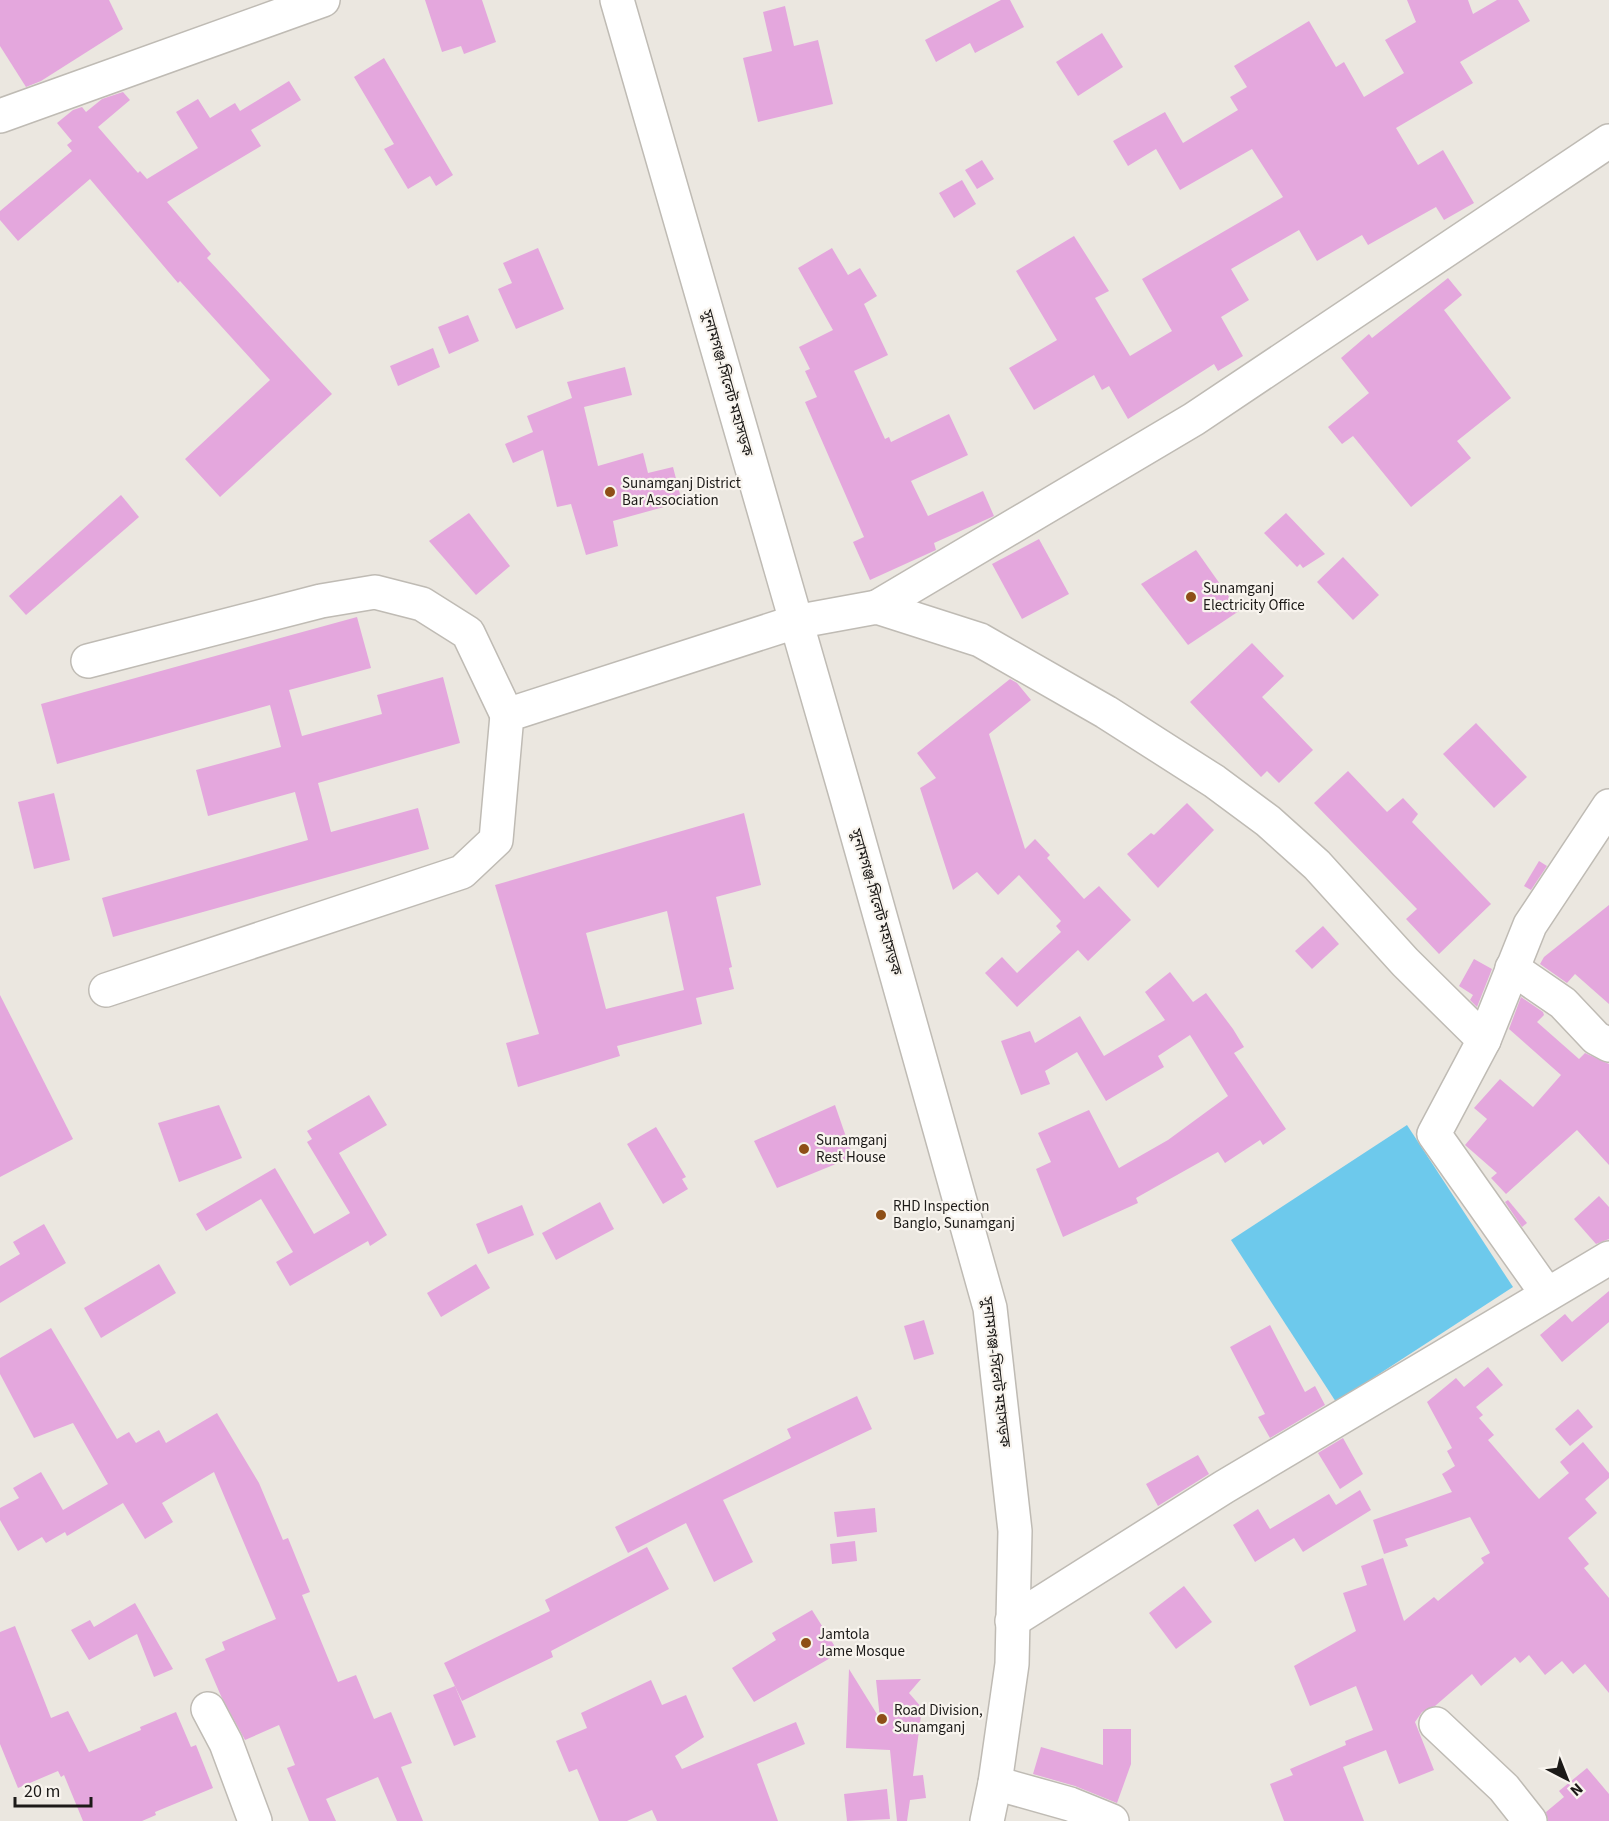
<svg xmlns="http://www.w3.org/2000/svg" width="1609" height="1821" font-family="'Source Sans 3','Noto Sans Bengali',sans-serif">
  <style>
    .water { fill: #6dc9ec }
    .building { fill: #e4a7dd; fill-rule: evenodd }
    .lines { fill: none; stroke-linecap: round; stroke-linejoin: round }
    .minor-casing { stroke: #bfbbb4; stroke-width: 36 }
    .major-casing { stroke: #bfbbb4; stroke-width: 36 }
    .minor { stroke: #fff; stroke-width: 33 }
    .major { stroke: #fff; stroke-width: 33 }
    .poi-dot { fill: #8e4f17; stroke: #f8f4ee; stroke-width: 2 }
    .labels { text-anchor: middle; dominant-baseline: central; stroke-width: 4.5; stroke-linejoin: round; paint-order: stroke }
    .street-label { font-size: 15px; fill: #1c1a18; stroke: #f8f4ee }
    .poi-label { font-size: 15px; fill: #1c1a18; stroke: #f8f4ee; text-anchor: start }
  </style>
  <rect width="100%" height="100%" fill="#ebe7e0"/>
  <polygon class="water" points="1407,1125 1513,1287 1336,1402 1231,1240"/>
  <g class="building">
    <polygon points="0,0 109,0 123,29 41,81 26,87 0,46"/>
    <polygon points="425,0 482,0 496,42 464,54 461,46 442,52"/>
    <polygon points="1001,0 1010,0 1024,27 975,53 970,43 936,62 925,40"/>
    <polygon points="1407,0 1468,0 1473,14 1497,0 1518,0 1530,21 1460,62 1473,83 1396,128 1418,165 1443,150 1474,203 1444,220 1436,207 1368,245 1362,235 1317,261 1299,230 1231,269 1249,300 1221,317 1243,356 1218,371 1214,364 1128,419 1109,386 1102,390 1094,375 1034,410 1009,368 1057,340 1016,271 1074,236 1109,291 1095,298 1130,356 1172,331 1142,279 1283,197 1252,149 1180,190 1156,149 1128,166 1113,141 1165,112 1183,143 1238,110 1230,97 1247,87 1234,66 1309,21 1336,67 1344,62 1364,97 1404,73 1385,40 1416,22"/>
    <polygon points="785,6 794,46 818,40 833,104 758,122 743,58 772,51 763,12"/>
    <polygon points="1102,33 1123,67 1078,96 1056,62"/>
    <polygon points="384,58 453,175 436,186 430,176 408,189 384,149 394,144 354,77"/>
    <polygon points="289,81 301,100 251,130 261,146 167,202 211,254 207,258 332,394 220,497 185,459 270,380 180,281 178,283 90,179 18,241 0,220 0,211 72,151 67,145 72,141 57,123 73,110 82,107 86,112 102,99 123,92 130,100 98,127 138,173 140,171 147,179 198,148 176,112 198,99 210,118 235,103 240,111"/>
    <polygon points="982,160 994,179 977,189 965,170"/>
    <polygon points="962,180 976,204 954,218 939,193"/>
    <polygon points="538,248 564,309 516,329 498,289 512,283 503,263"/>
    <polygon points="832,248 848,275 860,268 877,296 864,304 888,355 854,371 885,439 889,437 891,442 949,414 968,455 911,481 928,516 983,491 994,516 934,543 936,550 870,580 853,542 864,537 805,402 817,397 805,371 810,369 799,347 833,330 798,268"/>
    <polygon points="1448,278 1462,295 1444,310 1511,398 1457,441 1471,458 1411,507 1353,436 1342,444 1328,427 1369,393 1341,358 1369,334 1372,338"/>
    <polygon points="468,315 479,341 449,354 438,327"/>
    <polygon points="433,348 440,367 398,386 390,366"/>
    <polygon points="625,367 632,395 584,407 598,466 643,453 648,473 673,467 682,502 613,521 618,546 586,555 571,504 557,507 543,450 513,463 505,444 533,432 527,416 572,398 567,382"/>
    <polygon points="121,495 139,517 26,615 9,596"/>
    <polygon points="469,513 510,566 476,595 429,541"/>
    <polygon points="1286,513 1325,554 1303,568 1300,564 1297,567 1264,533"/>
    <polygon points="1039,539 1069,594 1022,619 992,564"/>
    <polygon points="1196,550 1239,611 1188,645 1141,584"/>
    <polygon points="1343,557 1379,595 1353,620 1317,582"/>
    <polygon points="357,617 371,668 289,690 302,736 382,714 377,695 443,677 460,743 318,783 331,832 418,808 429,849 113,937 102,898 308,840 295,792 208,816 196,770 281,747 270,705 57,764 41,704"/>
    <polygon points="1252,643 1284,676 1262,697 1313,750 1279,783 1267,771 1261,777 1190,702"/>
    <polygon points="1010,679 1017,683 1031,700 989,734 1025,849 1035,839 1050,855 1047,858 1084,899 1099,886 1131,920 1088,961 1078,950 1017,1007 985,973 1002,957 1017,973 1061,932 1056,926 1061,921 1019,875 998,895 977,872 953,890 920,788 936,778 917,753"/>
    <polygon points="1476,723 1527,777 1494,808 1443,754"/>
    <polygon points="1348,771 1387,812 1403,798 1418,814 1412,822 1491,904 1439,954 1406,919 1417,909 1314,803"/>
    <polygon points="54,793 70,860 34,869 18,802"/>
    <polygon points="1187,803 1214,830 1158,888 1127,854 1151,833 1154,835"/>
    <path d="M744,813l17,72 -45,12 16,70 -3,1 5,21 -38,9 6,26 -85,22 3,10 -102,31 -12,-44 33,-9 -44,-149zM667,911l17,79 -78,19 -20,-76z"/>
    <polygon points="1539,861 1547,866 1531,890 1524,886"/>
    <polygon points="1609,905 1609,1004 1575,974 1567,983 1540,964 1544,957"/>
    <polygon points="1323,926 1339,944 1312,969 1295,951"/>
    <polygon points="1474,959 1492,969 1477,1007 1470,1000 1473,995 1459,986"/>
    <polygon points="1170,972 1193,1002 1206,993 1233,1029 1244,1047 1234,1053 1286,1129 1263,1145 1260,1140 1225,1163 1218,1152 1136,1198 1138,1203 1063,1237 1036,1169 1051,1162 1038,1133 1089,1110 1119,1168 1168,1140 1228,1096 1190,1035 1158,1056 1164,1067 1106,1101 1077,1052 1045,1071 1050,1084 1021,1095 1001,1041 1030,1031 1035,1043 1080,1016 1104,1056 1165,1020 1145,992"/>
    <polygon points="0,995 73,1139 0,1177"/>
    <polygon points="1521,997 1543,1012 1544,1015 1537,1022 1579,1059 1585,1053 1609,1064 1609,1165 1577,1130 1506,1194 1491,1178 1497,1173 1465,1145 1487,1119 1474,1108 1500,1079 1533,1107 1561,1075 1509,1029"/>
    <polygon points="369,1095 387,1125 339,1153 387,1235 370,1246 368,1241 290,1286 276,1262 293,1252 261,1199 206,1231 196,1214 275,1168 314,1234 350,1213 307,1142 312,1139 307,1131"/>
    <polygon points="219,1105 242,1158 179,1182 158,1123"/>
    <polygon points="835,1105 853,1157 777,1188 754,1141"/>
    <polygon points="656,1127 686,1177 682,1179 688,1189 663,1204 627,1144"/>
    <polygon points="1599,1196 1609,1207 1609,1239 1596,1244 1574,1219"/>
    <polygon points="1508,1200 1527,1223 1522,1227 1505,1202"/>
    <polygon points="600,1202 614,1229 556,1260 542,1233"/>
    <polygon points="522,1205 534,1235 488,1254 476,1224"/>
    <polygon points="44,1224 66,1263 0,1303 0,1266 20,1254 13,1242"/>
    <polygon points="159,1264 176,1293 101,1338 84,1308"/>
    <polygon points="476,1264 490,1288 441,1317 427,1293"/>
    <polygon points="1609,1291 1609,1322 1562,1362 1540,1335 1565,1314 1572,1322"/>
    <polygon points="924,1320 934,1354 914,1360 904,1326"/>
    <polygon points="1270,1325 1305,1392 1315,1386 1325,1405 1270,1438 1258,1417 1265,1414 1230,1347"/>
    <polygon points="51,1328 117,1439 129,1432 136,1443 159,1430 166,1443 217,1413 259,1483 283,1540 288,1538 310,1592 302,1595 338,1682 356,1675 374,1719 391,1712 412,1763 401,1767 423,1821 397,1821 378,1777 326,1799 336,1821 309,1821 287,1768 295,1765 279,1725 245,1740 221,1696 205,1659 225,1650 222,1642 276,1619 214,1472 162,1503 173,1522 145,1539 123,1503 67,1536 65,1532 46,1543 42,1537 18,1551 0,1520 0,1508 19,1498 13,1488 41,1472 63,1510 108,1484 73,1423 34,1438 0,1374 0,1358"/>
    <polygon points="1488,1367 1503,1385 1476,1407 1483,1415 1479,1418 1494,1435 1488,1440 1539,1499 1569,1473 1560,1462 1583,1442 1609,1473 1609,1478 1585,1499 1597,1513 1568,1538 1589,1564 1584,1568 1609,1598 1609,1693 1585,1664 1573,1674 1562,1661 1545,1675 1529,1655 1520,1663 1515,1657 1481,1686 1472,1674 1435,1706 1422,1712 1415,1722 1434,1770 1399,1784 1386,1750 1343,1767 1364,1821 1284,1821 1270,1784 1293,1775 1290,1769 1346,1745 1345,1741 1373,1730 1356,1686 1310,1706 1294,1666 1356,1631 1343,1593 1367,1585 1361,1566 1383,1558 1404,1621 1434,1597 1438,1601 1484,1563 1481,1558 1490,1553 1470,1517 1405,1539 1408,1546 1384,1554 1373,1520 1452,1492 1442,1474 1455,1466 1447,1451 1452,1448 1427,1402 1456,1378 1464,1387"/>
    <polygon points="857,1396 872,1429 723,1500 753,1562 714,1582 686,1523 628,1553 615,1527 791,1438 787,1429"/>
    <polygon points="1578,1409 1593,1427 1570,1446 1555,1429"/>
    <polygon points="1343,1438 1363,1474 1340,1489 1318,1453"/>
    <polygon points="1198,1455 1209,1474 1158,1506 1146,1484"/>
    <polygon points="1360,1490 1371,1510 1303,1552 1294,1538 1255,1562 1233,1525 1258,1509 1270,1529 1329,1494 1336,1505"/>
    <polygon points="875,1508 877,1532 837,1537 834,1512"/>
    <polygon points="855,1541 857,1561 832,1564 830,1544"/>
    <polygon points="647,1547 669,1589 551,1651 553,1657 462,1701 444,1663 550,1611 545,1600"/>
    <polygon points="1184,1586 1212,1622 1176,1649 1149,1613"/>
    <polygon points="135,1603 143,1617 173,1669 154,1677 137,1634 89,1660 71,1630 90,1620 94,1627"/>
    <polygon points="812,1610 839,1653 754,1702 732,1668 776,1640 772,1633"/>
    <polygon points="15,1626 51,1718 68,1711 89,1752 141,1730 140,1727 176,1712 191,1747 196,1745 213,1788 155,1812 156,1815 142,1821 83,1821 64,1775 61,1777 58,1771 18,1788 0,1744 0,1632"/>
    <polygon points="849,1669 880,1719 876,1680 921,1679 909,1693 922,1708 913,1776 923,1775 926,1798 910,1800 907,1821 897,1821 890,1750 846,1748"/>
    <polygon points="651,1680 662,1705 686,1695 704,1737 675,1756 682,1769 796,1722 805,1744 757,1764 778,1821 657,1821 652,1810 627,1821 599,1821 577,1769 569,1772 556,1741 587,1728 581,1713"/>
    <polygon points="455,1686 476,1737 454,1746 433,1695"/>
    <polygon points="1103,1729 1131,1729 1131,1764 1117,1803 1075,1786 1033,1774 1041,1747 1103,1765"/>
    <polygon points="1587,1768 1609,1794 1609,1821 1548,1821 1546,1812 1564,1797 1559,1791"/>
    <polygon points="887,1789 890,1819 847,1821 844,1794"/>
  </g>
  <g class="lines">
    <g class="minor-casing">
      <g id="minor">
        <polyline points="0,116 323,0"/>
        <polyline points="877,607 1194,419 1609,141"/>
        <polyline points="88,661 321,601 375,592 422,604 468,633 507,715"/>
        <polyline points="1512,968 1563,1003 1596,1038 1609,1045"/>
        <polyline points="106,990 462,872 496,840 507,715 795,622 877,607 980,640 1106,712 1214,781 1268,821 1317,865 1405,962 1484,1040"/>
        <polyline points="1547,1294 1434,1134 1484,1040 1530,925 1609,806"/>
        <polyline points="1012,1621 1224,1487 1609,1258"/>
        <polyline points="208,1709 226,1743 255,1821"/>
        <polyline points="1436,1724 1504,1788 1530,1821"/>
        <polyline points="995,1783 1070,1804 1112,1821"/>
      </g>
    </g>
    <g class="major-casing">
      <polyline id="major" points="617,0 847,798 990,1308 1015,1531 1012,1664 995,1783 987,1821"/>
    </g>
    <use href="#minor" class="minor"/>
    <use href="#major" class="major"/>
  </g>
  <g class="poi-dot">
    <circle cx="610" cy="492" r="6"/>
    <circle cx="1191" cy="597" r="6"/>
    <circle cx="804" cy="1149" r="6"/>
    <circle cx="881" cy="1215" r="6"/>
    <circle cx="806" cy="1643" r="6"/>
    <circle cx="882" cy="1719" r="6"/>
  </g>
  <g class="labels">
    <g class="street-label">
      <text transform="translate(727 383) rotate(74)">সুনামগঞ্জ-সিলেট মহাসড়ক</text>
      <text transform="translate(876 902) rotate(74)">সুনামগঞ্জ-সিলেট মহাসড়ক</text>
      <text transform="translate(996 1372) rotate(83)">সুনামগঞ্জ-সিলেট মহাসড়ক</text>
    </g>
    <g class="poi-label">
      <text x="622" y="483">Sunamganj District<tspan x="622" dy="17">Bar Association</tspan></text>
      <text x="1203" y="588">Sunamganj<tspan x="1203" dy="17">Electricity Office</tspan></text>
      <text x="816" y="1140">Sunamganj<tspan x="816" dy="17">Rest House</tspan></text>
      <text x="893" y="1206">RHD Inspection<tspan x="893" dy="17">Banglo, Sunamganj</tspan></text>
      <text x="818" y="1634">Jamtola<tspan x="818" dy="17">Jame Mosque</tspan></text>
      <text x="894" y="1710">Road Division,<tspan x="894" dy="17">Sunamganj</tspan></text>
    </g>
  </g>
  <g transform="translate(1567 1779) rotate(138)" stroke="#f8f4ee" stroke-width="4.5" paint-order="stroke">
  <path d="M0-4.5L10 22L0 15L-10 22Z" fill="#1c1a18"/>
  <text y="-9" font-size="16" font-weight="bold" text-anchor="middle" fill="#1c1a18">N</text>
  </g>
  <path d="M15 1797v9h76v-9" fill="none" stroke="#1c1a18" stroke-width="3"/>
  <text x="24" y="1797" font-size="18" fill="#1c1a18" stroke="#f8f4ee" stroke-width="4.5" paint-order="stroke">20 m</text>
</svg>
